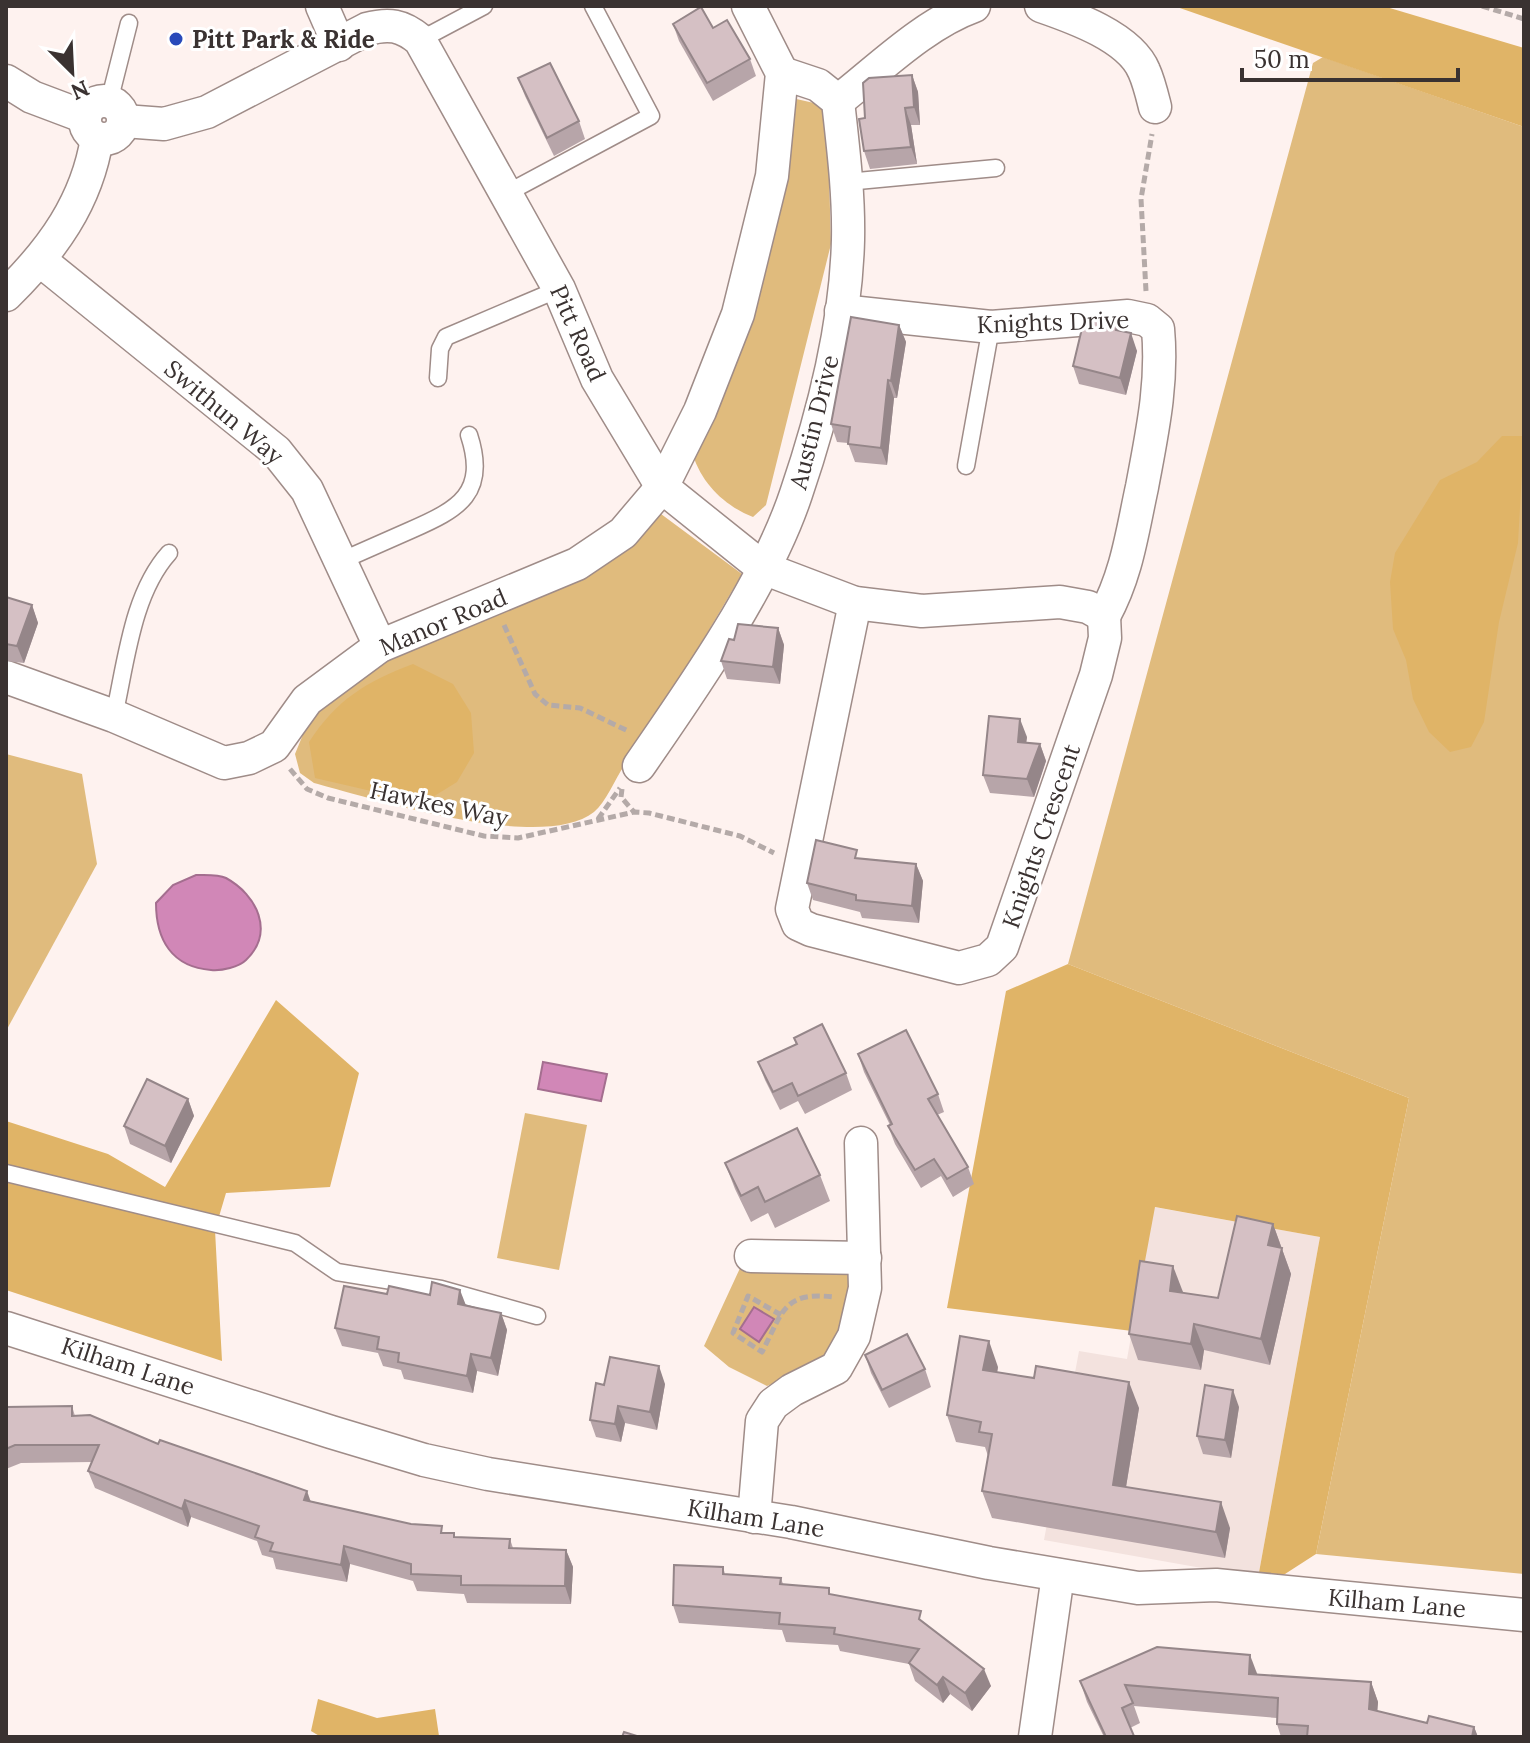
<svg xmlns="http://www.w3.org/2000/svg" width="1530" height="1743" font-family="Lora,serif">
  <style>
    .built { fill: #f3e2de }
    .green { fill: #e0bb7d }
    .forest { fill: #e0b467 }
    .water { fill: #d187b7; stroke: #a46e8f; stroke-width: 2 }
    .lines { fill: none; stroke-linecap: round; stroke-linejoin: round }
    .service-casing { stroke: #9f8c88; stroke-width: 19 }
    .minor-casing { stroke: #9f8c88; stroke-width: 35 }
    .path { stroke: #b4aaa8; stroke-width: 5; stroke-dasharray: 8 4; stroke-linecap: butt }
    .service { stroke: #fff; stroke-width: 16 }
    .minor { stroke: #fff; stroke-width: 32 }
    .wall { fill: #b7a5a9 }
    .shaded-wall { fill: #958689 }
    .building { fill: #d5c0c4; stroke: #958689; stroke-width: 2 }
    .poi-dot { fill: #294aba; stroke: #fff; stroke-width: 3 }
    .labels { text-anchor: middle; dominant-baseline: central; stroke-width: 6; stroke-linejoin: round; paint-order: stroke }
    .poi-label { font-size: 24px; font-weight: bold; fill: #3a3231; stroke: #fff; text-anchor: start }
    .street-label { font-size: 24px; fill: #3a3231; stroke: #fff }
  </style>
  <rect width="100%" height="100%" fill="#fef2ef"/>
  <polygon class="built" points="1154,1207 1320,1237 1258,1578 1044,1540 1079,1351 1127,1359"/>
  <g class="green">
    <polygon points="1323,57 1524,127 1524,1574 1316,1554 1409,1098 1068,964 1313,63"/>
    <path d="M792,98l35,8 4,138 -65,261 -13,12c-28,-11 -51,-33 -60,-62l21,-36 39,-101z"/>
    <path d="M661,514l81,60c-38,65 -76,129 -118,192 -9,13 -18,36 -30,46 -52,41 -219,-13 -280,-29l-14,-10 -5,-19 18,-44 82,-55z"/>
    <polygon points="6,754 82,774 97,864 6,1031"/>
    <polygon points="525,1113 587,1125 559,1270 497,1258"/>
    <path d="M741,1266l100,1 14,10c-15,75 -15,80 -88,109l-38,-19 -25,-21z"/>
  </g>
  <g class="forest">
    <polygon points="1174,6 1383,6 1524,48 1524,127"/>
    <polygon points="1502,436 1524,436 1518,543 1499,622 1484,722 1471,747 1450,752 1429,732 1413,699 1406,660 1393,629 1390,582 1395,553 1440,480 1477,462"/>
    <path d="M413,664l40,20 18,29 3,40 -17,29 -34,21 -108,-25 -6,-36c27,-42 58,-61 104,-78z"/>
    <polygon points="1068,964 1409,1098 1316,1554 1285,1574 1258,1578 1320,1237 1155,1207 1132,1331 947,1308 1006,991"/>
    <polygon points="276,1000 359,1073 330,1187 226,1193 215,1230 222,1361 6,1290 6,1121 108,1154 165,1187"/>
    <polygon points="318,1699 377,1718 435,1709 439,1736 321,1737 311,1731"/>
  </g>
  <g class="water">
    <path d="M196,875c9,0 22,-1 30,3 31,17 49,54 20,82 -7,7 -24,11 -35,10 -39,-3 -55,-30 -55,-67l17,-18z"/>
    <polygon points="543,1062 607,1074 601,1101 538,1089"/>
    <polygon points="754,1307 774,1319 759,1342 740,1329"/>
  </g>
  <g class="lines">
    <g class="service-casing">
      <g id="service">
        <polyline points="420,40 484,6"/>
        <polyline points="109,102 129,23"/>
        <polyline points="847,182 996,168"/>
        <polyline points="507,193 651,116 593,6"/>
        <polyline points="438,378 440,349 446,337 559,289"/>
        <polyline points="966,466 991,327"/>
        <path d="M343,560c23,-10 45,-20 68,-30 48,-21 77,-37 58,-95"/>
        <path d="M114,716c12,-53 18,-122 55,-163"/>
        <polyline points="6,1173 295,1243 337,1272 441,1289 537,1316"/>
      </g>
    </g>
    <g class="minor-casing">
      <g id="minor">
        <polyline points="322,6 339,45"/>
        <path d="M1041,6c32,11 89,31 103,65 5,11 8,24 11,36"/>
        <polyline points="6,81 32,97 85,117"/>
        <circle cx="104" cy="120" r="19"/>
        <path d="M838,101c41,-32 86,-77 136,-95"/>
        <path d="M124,121l40,3 43,-12 160,-83c22,-6 35,-4 53,11l139,249 38,90 65,108 101,81 92,35 67,8 138,-9 28,5 16,9"/>
        <polyline points="41,261 276,451 307,490 380,646"/>
        <path d="M6,295c46,-45 81,-93 91,-157"/>
        <path d="M841,311l150,16 137,-11 19,4 11,9c5,55 -6,104 -16,158 -10,46 -15,87 -38,129"/>
        <polyline points="855,603 792,909 798,924 811,930 959,968 988,960 1002,947 1096,675 1105,638 1104,616"/>
        <polyline points="6,677 114,716 224,763 249,758 274,746 307,700 380,646 577,564 623,533 662,487 700,411 738,314 772,176 782,73 748,6"/>
        <path d="M639,766c54,-78 127,-182 157,-272 27,-79 50,-170 52,-254 1,-47 -5,-93 -10,-139l-20,-16 -36,-12"/>
        <polyline points="751,1256 865,1258"/>
        <polyline points="6,1328 331,1432 424,1460 488,1474 791,1522 989,1563 1138,1588 1216,1585 1524,1615"/>
        <polyline points="754,1517 762,1421 773,1404 792,1390 836,1368 854,1336 865,1288 861,1143"/>
        <polyline points="1035,1737 1058,1575"/>
      </g>
    </g>
    <g class="path">
      <polyline points="1482,6 1524,19"/>
      <polyline points="1146,291 1141,199 1152,134"/>
      <polyline points="504,625 535,694 548,705 580,708 628,731"/>
      <polyline points="290,769 307,789 328,798 484,836 518,838 634,812 649,813 740,836 774,853"/>
      <polyline points="622,789 621,797 634,812"/>
      <polyline points="598,819 620,788"/>
      <path d="M781,1315l-33,-19 -15,37 29,19c21,-40 21,-61 72,-55"/>
    </g>
    <use href="#service" class="service"/>
    <use href="#minor" class="minor"/>
  </g>
  <g class="wall">
    <polygon points="673,24 713,28 750,59 756,76 713,101 679,41"/>
    <polygon points="912,75 918,92 920,125 911,125 917,164 870,169 864,151 865,118"/>
    <polygon points="518,78 579,121 585,139 554,156 525,96"/>
    <polygon points="899,325 906,342 897,398 894,398 887,465 855,462 848,443 837,442 831,424"/>
    <polygon points="1124,331 1137,351 1126,395 1079,384 1073,366"/>
    <polygon points="6,597 32,605 38,623 24,663 6,661"/>
    <polygon points="778,628 784,645 780,684 727,679 721,661 734,640"/>
    <polygon points="1027,737 1026,743 1040,744 1046,761 1034,797 990,793 983,775"/>
    <polygon points="860,858 916,864 923,881 919,923 862,918 860,912 813,900 807,883"/>
    <polygon points="794,1038 846,1073 852,1090 805,1114 798,1101 780,1110 765,1080 758,1062 796,1044"/>
    <polygon points="858,1054 938,1094 944,1112 937,1115 968,1167 974,1184 953,1197 941,1176 921,1188 895,1144 888,1126 890,1125 864,1072"/>
    <polygon points="188,1099 194,1116 171,1163 130,1144 124,1126"/>
    <polygon points="725,1163 820,1175 830,1201 775,1228 768,1213 751,1222 735,1189"/>
    <polygon points="1273,1224 1291,1274 1270,1365 1204,1350 1201,1370 1138,1360 1129,1334 1183,1293 1218,1298"/>
    <polygon points="387,1294 466,1306 501,1313 507,1330 498,1376 477,1371 473,1393 404,1379 401,1370 383,1366 378,1353 342,1346 335,1328"/>
    <polygon points="865,1355 925,1369 931,1387 889,1408 871,1373"/>
    <polygon points="998,1367 997,1372 1139,1408 1126,1487 1230,1528 1225,1558 992,1518 982,1491 988,1456 985,1447 956,1442 947,1415"/>
    <polygon points="665,1384 657,1430 625,1423 621,1442 596,1437 590,1420 604,1385"/>
    <polygon points="72,1406 75,1416 158,1444 311,1501 445,1533 455,1538 510,1539 513,1548 566,1550 573,1567 571,1604 467,1603 464,1594 417,1591 413,1581 350,1564 347,1582 276,1569 273,1558 262,1555 257,1541 191,1517 188,1527 95,1488 88,1471 92,1462 21,1463 6,1469 6,1407"/>
    <polygon points="1239,1407 1231,1458 1203,1454 1197,1436"/>
    <polygon points="723,1567 725,1574 781,1578 783,1584 832,1595 925,1623 991,1686 972,1711 950,1694 943,1703 915,1681 909,1664 840,1651 838,1645 786,1642 782,1630 679,1623 673,1605"/>
    <polygon points="1257,1675 1371,1682 1378,1702 1377,1711 1427,1723 1474,1727 1478,1737 1281,1737 1277,1724 1277,1718 1134,1706 1140,1723 1130,1728 1134,1737 1104,1737 1087,1702 1080,1681"/>
  </g>
  <g class="shaded-wall">
    <polygon points="912,75 918,92 920,125 914,107"/>
    <polygon points="905,108 911,125 917,164 911,147"/>
    <polygon points="1119,318 1126,336 1116,330"/>
    <polygon points="899,325 906,342 897,398 891,381"/>
    <polygon points="1131,333 1137,351 1126,395 1120,378"/>
    <polygon points="888,380 894,398 887,465 881,448"/>
    <polygon points="32,605 38,623 24,663 17,646"/>
    <polygon points="778,628 784,645 780,684 773,667"/>
    <polygon points="1020,719 1027,737 1024,759 1018,742"/>
    <polygon points="1040,744 1046,761 1034,797 1027,779"/>
    <polygon points="916,864 923,881 919,923 912,906"/>
    <polygon points="188,1099 194,1116 171,1163 165,1146"/>
    <polygon points="1273,1224 1291,1274 1270,1365 1261,1339 1268,1245"/>
    <polygon points="1173,1266 1183,1292 1179,1317 1170,1291"/>
    <polygon points="460,1290 467,1308 458,1304"/>
    <polygon points="501,1313 507,1330 498,1376 491,1358"/>
    <polygon points="1194,1324 1204,1350 1201,1370 1191,1344"/>
    <polygon points="989,1341 998,1367 993,1396 983,1370"/>
    <polygon points="471,1354 477,1371 473,1393 467,1376"/>
    <polygon points="659,1366 665,1384 657,1430 650,1412"/>
    <polygon points="1129,1382 1139,1408 1122,1511 1113,1485"/>
    <polygon points="1233,1390 1239,1407 1231,1458 1225,1440"/>
    <polygon points="618,1406 625,1423 621,1442 615,1424"/>
    <polygon points="307,1491 313,1508 304,1500"/>
    <polygon points="185,1500 191,1517 188,1527 182,1509"/>
    <polygon points="1221,1502 1230,1528 1225,1558 1216,1532"/>
    <polygon points="344,1546 350,1564 347,1582 341,1565"/>
    <polygon points="566,1550 573,1567 571,1604 565,1586"/>
    <polygon points="1250,1655 1258,1676 1249,1674"/>
    <polygon points="984,1669 991,1686 972,1711 965,1693"/>
    <polygon points="943,1677 950,1694 943,1703 937,1685"/>
    <polygon points="1371,1682 1378,1702 1376,1730 1369,1709"/>
    <polygon points="1474,1727 1478,1737 1472,1737"/>
  </g>
  <g class="building">
    <polygon points="701,7 713,28 727,20 750,59 707,83 673,24"/>
    <polygon points="550,63 579,121 547,138 518,78"/>
    <polygon points="912,75 914,107 905,108 911,147 864,151 859,119 865,118 863,83 869,78"/>
    <polygon points="851,317 899,325 891,381 888,380 881,448 848,444 850,427 831,424"/>
    <polygon points="1119,318 1116,330 1131,333 1120,378 1073,366 1084,320"/>
    <polygon points="6,597 32,605 17,646 6,644"/>
    <polygon points="738,624 778,628 773,667 721,661 729,639 734,640"/>
    <polygon points="989,716 1020,719 1018,742 1040,744 1027,779 983,775"/>
    <polygon points="816,840 857,850 855,858 916,864 912,906 856,900 856,895 807,883"/>
    <polygon points="822,1024 846,1073 798,1096 792,1083 773,1092 758,1062 797,1044 794,1038"/>
    <polygon points="906,1030 938,1094 928,1099 968,1167 947,1179 934,1159 915,1170 888,1126 892,1124 858,1054"/>
    <polygon points="147,1079 188,1099 165,1146 124,1126"/>
    <polygon points="797,1128 820,1175 765,1202 758,1187 741,1196 725,1163"/>
    <polygon points="1237,1216 1273,1224 1268,1245 1282,1248 1261,1339 1194,1324 1191,1344 1129,1334 1140,1261 1173,1266 1170,1291 1218,1298"/>
    <polygon points="432,1282 460,1290 458,1304 501,1313 491,1358 471,1354 467,1376 398,1362 399,1353 377,1349 379,1337 335,1328 344,1286 387,1294 389,1286 430,1295"/>
    <polygon points="907,1334 925,1369 882,1390 865,1355"/>
    <polygon points="960,1336 989,1341 983,1370 1034,1378 1036,1366 1129,1382 1113,1485 1221,1502 1216,1532 982,1491 992,1434 979,1432 981,1422 947,1415"/>
    <polygon points="610,1357 659,1366 650,1412 618,1406 615,1424 590,1420 596,1383 604,1385"/>
    <polygon points="1205,1385 1233,1390 1225,1440 1197,1436"/>
    <polygon points="72,1406 72,1416 90,1415 158,1444 160,1440 307,1491 304,1500 411,1524 442,1526 441,1533 454,1533 454,1537 510,1539 509,1548 566,1550 565,1586 461,1585 461,1576 411,1574 411,1564 344,1546 341,1565 270,1551 273,1543 255,1537 259,1526 185,1500 182,1509 88,1471 99,1445 15,1445 6,1449 6,1407"/>
    <polygon points="674,1565 723,1567 723,1574 781,1578 780,1584 829,1588 829,1594 921,1611 919,1619 984,1669 965,1693 943,1677 937,1685 909,1663 919,1649 834,1634 835,1628 779,1624 780,1613 673,1605"/>
    <polygon points="1157,1647 1250,1655 1249,1674 1371,1682 1369,1709 1427,1723 1429,1716 1474,1727 1472,1737 1307,1737 1308,1726 1277,1724 1278,1698 1125,1685 1133,1703 1122,1708 1134,1736 1106,1737 1080,1681"/>
    <polygon points="624,1732 640,1737 622,1737"/>
  </g>
  <circle class="poi-dot" cx="176" cy="39" r="8"/>
  <g class="labels">
    <g class="poi-label">
      <text x="192" y="39">Pitt Park &amp; Ride</text>
    </g>
    <g class="street-label">
      <text transform="translate(1053 322) rotate(-2)">Knights Drive</text>
      <text transform="translate(578 333) rotate(66)">Pitt Road</text>
      <text transform="translate(224 412) rotate(40)">Swithun Way</text>
      <text transform="translate(814 422) rotate(-76)">Austin Drive</text>
      <text transform="translate(443 622) rotate(-23)">Manor Road</text>
      <text transform="translate(439 804) rotate(12)">Hawkes Way</text>
      <text transform="translate(1041 836) rotate(-71)">Knights Crescent</text>
      <text transform="translate(128 1366) rotate(18)">Kilham Lane</text>
      <text transform="translate(756 1518) rotate(9)">Kilham Lane</text>
      <text transform="translate(1397 1603) rotate(5)">Kilham Lane</text>
    </g>
  </g>
  <rect width="1530" height="1743" fill="none" stroke="#3a3231" stroke-width="16"/>
  <g transform="translate(72 72) rotate(156)" stroke="#ffffff" stroke-width="6" paint-order="stroke">
  <path d="M0-6L14 30L0 20L-14 30Z" fill="#3a3231"/>
  <text y="-12" font-size="22" font-weight="bold" text-anchor="middle" fill="#3a3231">N</text>
  </g>
  <path d="M1242 68v12h216v-12" fill="none" stroke="#3a3231" stroke-width="4"/>
  <text x="1254" y="68" font-size="24" fill="#3a3231" stroke="#ffffff" stroke-width="6" paint-order="stroke">50 m</text>
</svg>
